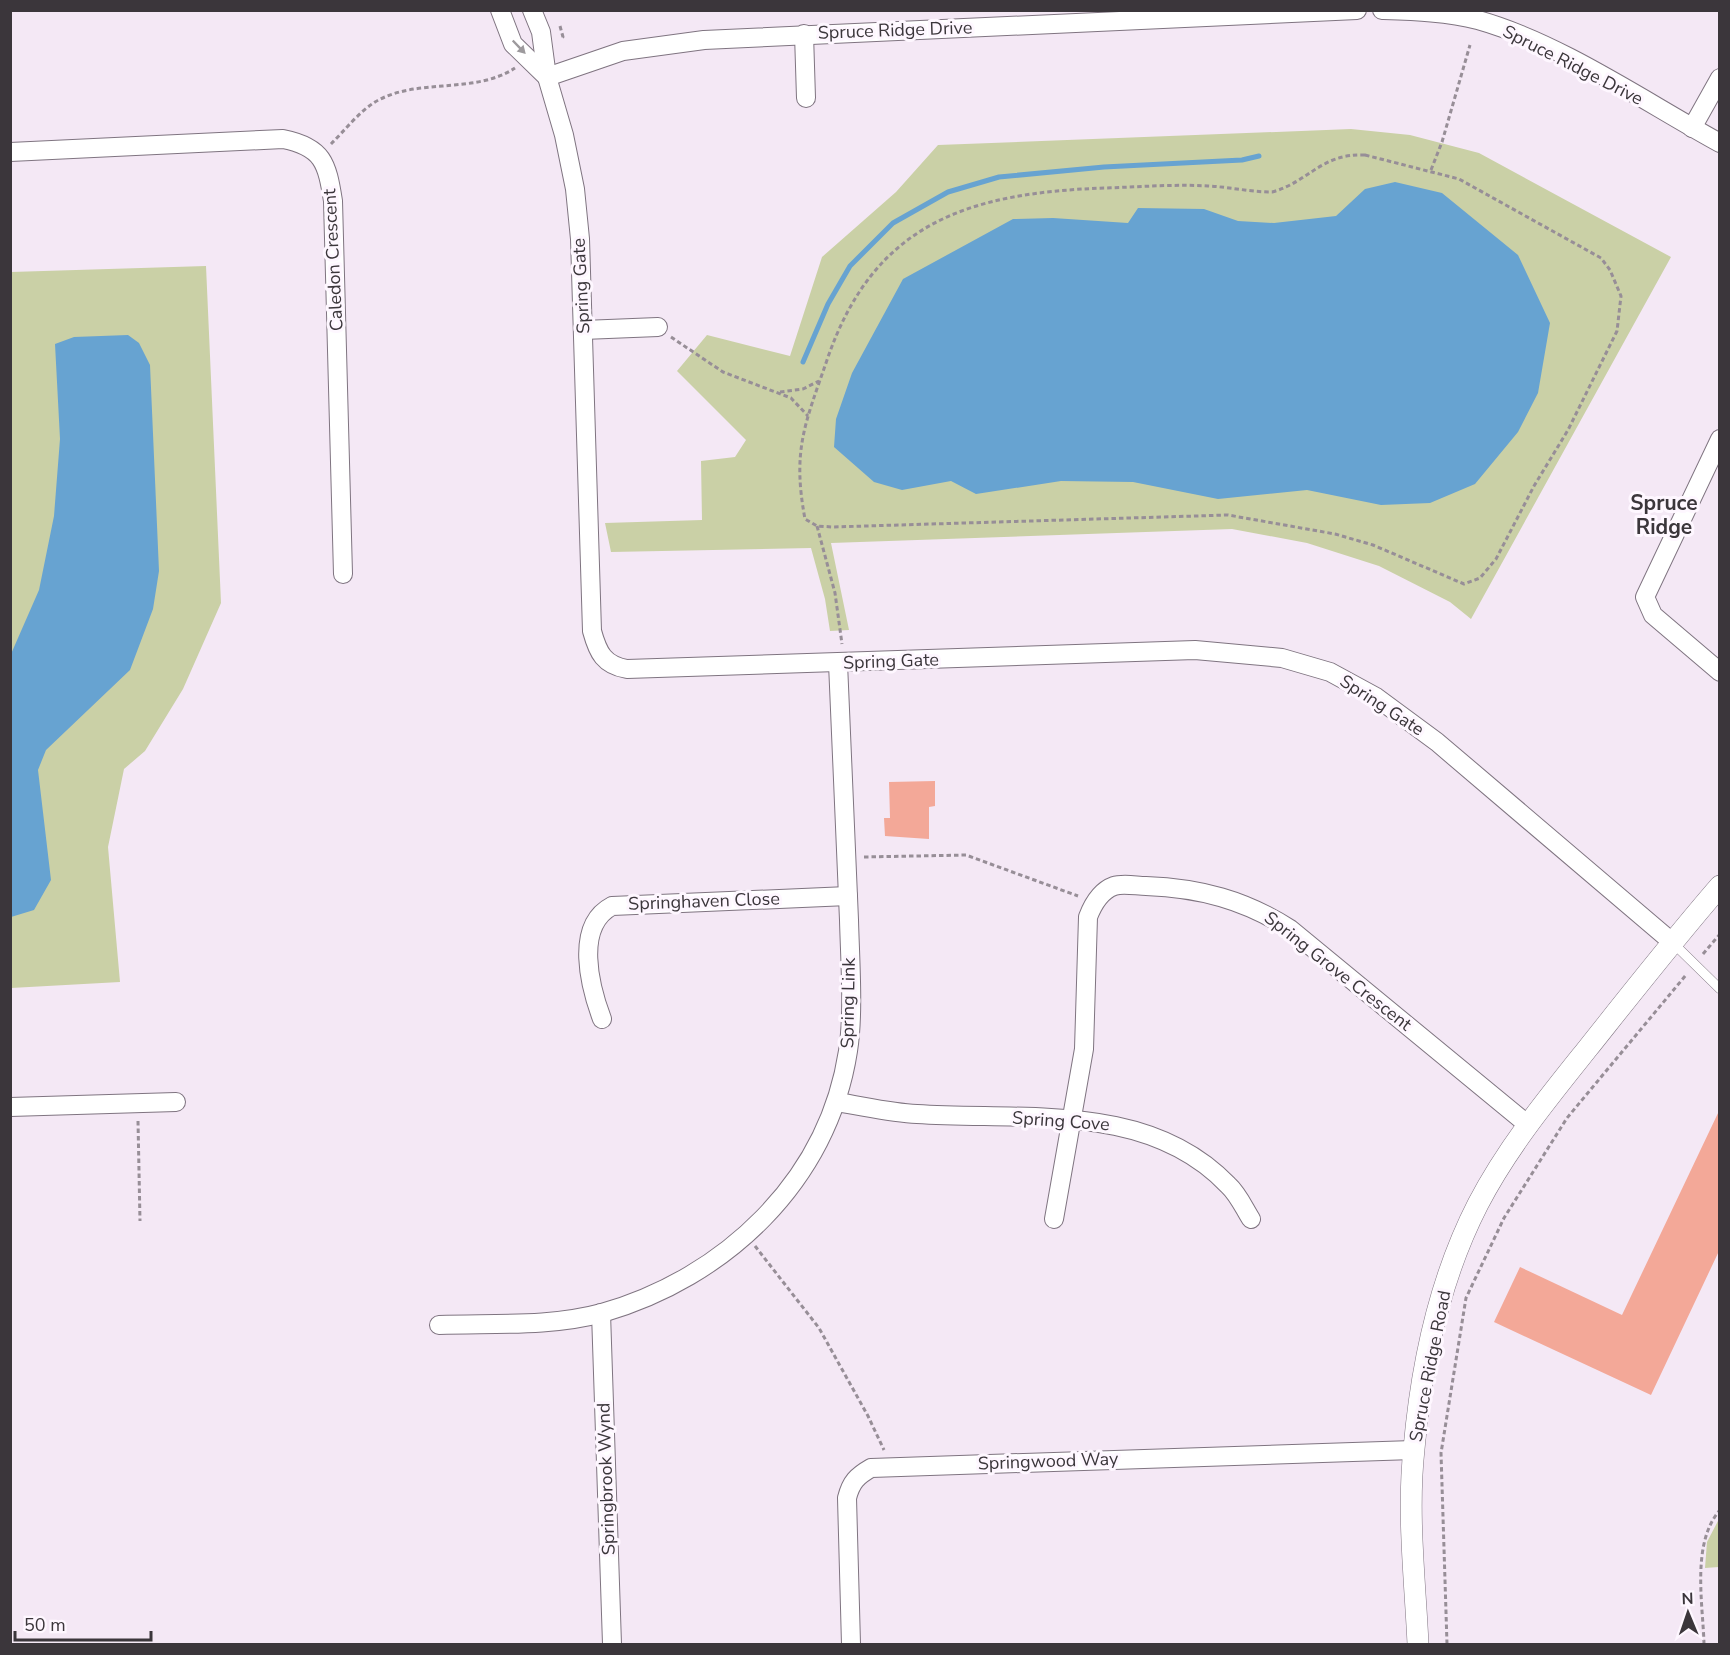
<svg xmlns="http://www.w3.org/2000/svg" width="1730" height="1655" font-family="'Nunito Sans',sans-serif">
  <style>
    .green { fill: #cad0a6 }
    .water { fill: #67a3d1 }
    .lines { fill: none; stroke-linecap: round; stroke-linejoin: round }
    .stream { stroke: #67a3d1; stroke-width: 5 }
    .building { fill: #f3a898 }
    .service-casing { stroke: #7f7480; stroke-width: 10 }
    .minor-casing { stroke: #7f7480; stroke-width: 20 }
    .tertiary-casing { stroke: #7f7480; stroke-width: 22 }
    .path { stroke: #978e97; stroke-width: 3; stroke-dasharray: 4.5 3; stroke-linecap: butt }
    .service { stroke: #fff; stroke-width: 9 }
    .minor { stroke: #fff; stroke-width: 18 }
    .tertiary { stroke: #fff; stroke-width: 21 }
    .oneway { fill: #9d9a9d }
    .labels { text-anchor: middle; dominant-baseline: central; stroke-width: 6; stroke-linejoin: round; paint-order: stroke }
    .street-label { font-size: 18px; fill: #3b363b; stroke: #fef7ff }
    .quarter-label { font-size: 21px; font-weight: bold; fill: #3b363b; stroke: #fef7ff }
  </style>
  <rect width="100%" height="100%" fill="#f4e8f5"/>
  <g class="green">
    <polygon points="1351,129 1410,135 1479,153 1671,257 1471,619 1450,602 1379,566 1307,543 1232,529 831,543 849,630 830,631 825,599 811,548 611,552 605,523 702,520 701,461 735,457 746,440 677,371 707,335 790,356 822,257 896,192 938,145"/>
    <polygon points="206,266 221,603 183,689 145,751 124,769 108,847 120,982 11,988 11,272"/>
    <polygon points="1719,1519 1719,1567 1705,1568 1707,1542"/>
  </g>
  <g class="water">
    <polygon points="1395,182 1442,193 1518,255 1550,323 1538,393 1518,432 1475,484 1430,503 1381,505 1307,490 1218,499 1133,482 1061,481 976,494 951,481 902,490 874,482 834,447 836,419 852,373 903,279 1013,219 1053,218 1128,223 1138,208 1204,209 1238,221 1274,223 1336,216 1365,189"/>
    <polygon points="128,335 139,343 150,365 159,571 153,609 130,670 46,750 38,770 51,880 34,910 11,917 11,654 39,590 54,516 60,439 55,344 74,337"/>
  </g>
  <g class="lines">
    <polyline class="stream" points="803,362 828,304 850,266 893,223 948,192 999,177 1104,167 1242,160 1259,156"/>
  </g>
  <g class="building">
    <polygon points="935,781 935,806 929,807 929,839 885,836 884,818 890,818 889,782"/>
    <polygon points="1719,1111 1719,1251 1651,1395 1494,1322 1520,1267 1622,1315"/>
  </g>
  <g class="lines">
    <g class="service-casing">
      <polyline id="service" points="1672,942 1720,989"/>
    </g>
    <g class="minor-casing">
      <g id="minor">
        <polyline points="500,10 513,44 547,77"/>
        <path d="M532,10l9,22 6,45 17,58 11,54 5,50 12,392c6,22 12,34 35,38l568,-19 87,8 48,14 46,25 61,45 235,200"/>
        <path d="M1382,10c31,1 66,2 96,10 82,23 167,82 242,123"/>
        <polyline points="804,34 806,98"/>
        <polyline points="547,77 623,51 704,40 1357,10"/>
        <polyline points="1692,128 1720,78"/>
        <path d="M10,152l273,-13c40,8 44,24 50,62l10,373"/>
        <polyline points="583,330 658,327"/>
        <polyline points="1720,439 1645,597 1653,615 1720,672"/>
        <path d="M602,1019c-12,-32 -28,-93 10,-113l236,-10"/>
        <path d="M836,1102c27,4 54,11 81,12 106,7 231,-13 311,71 10,9 16,23 23,34"/>
        <polyline points="10,1107 176,1102"/>
        <path d="M1054,1219l30,-170 4,-132c5,-13 12,-26 26,-31 9,-3 23,0 32,0 54,2 99,14 144,43l237,195"/>
        <polyline points="601,1313 612,1644"/>
        <path d="M439,1325c53,-2 112,2 163,-12 123,-35 226,-132 246,-262 6,-38 2,-91 1,-131 -3,-85 -7,-171 -11,-257"/>
        <path d="M851,1644l-4,-146c4,-16 10,-22 24,-30l542,-18"/>
      </g>
    </g>
    <g class="tertiary-casing">
      <path id="tertiary" d="M1418,1644c-3,-64 -11,-131 -4,-195 7,-82 26,-171 64,-245 29,-56 70,-106 110,-156 43,-54 86,-109 132,-162"/>
    </g>
    <g class="path">
      <polyline points="560,26 563,37 561,38"/>
      <path d="M331,144c13,-13 28,-32 44,-42 42,-25 99,-7 140,-34"/>
      <path d="M1365,155l94,24 142,79 9,12 11,26 -4,35 -49,99 -34,56 -38,73 -16,19 -16,6 -91,-39 -38,-11 -107,-19 -395,12 -16,-1 -12,-7c-13,-69 0,-95 22,-159 47,-138 142,-167 277,-172 35,-1 70,-4 104,-2 22,1 42,6 64,6 37,-10 49,-39 93,-37z"/>
      <polyline points="1431,170 1442,142 1470,45"/>
      <polyline points="671,337 723,372 791,398 808,416"/>
      <polyline points="780,392 803,389 819,381"/>
      <polyline points="817,526 835,593 842,644"/>
      <polyline points="864,857 966,855 1078,896"/>
      <polyline points="1703,954 1720,934"/>
      <polyline points="138,1121 140,1221"/>
      <polyline points="755,1246 819,1328 868,1416 884,1450"/>
      <polyline points="1447,1644 1441,1453 1466,1298 1504,1218 1567,1118 1686,975"/>
      <path d="M1704,1644c-1,-40 -13,-101 16,-134"/>
    </g>
    <use href="#service" class="service"/>
    <use href="#minor" class="minor"/>
    <use href="#tertiary" class="tertiary"/>
  </g>
  <defs><path id="oneway-solid" d="M-6-.8H1V-3.2L6.5 0L1 3.2V.8H-6Z" transform="scale(1.5)"/></defs>
  <use class="oneway" href="#oneway-solid" transform="translate(519 47) rotate(46)"/>
  <g class="labels">
    <g class="street-label">
      <text transform="translate(895 30) rotate(-2)">Spruce Ridge Drive</text>
      <text transform="translate(1573 65) rotate(27)">Spruce Ridge Drive</text>
      <text transform="translate(333 260) rotate(-93)">Caledon Crescent</text>
      <text transform="translate(581 286) rotate(-93)">Spring Gate</text>
      <text transform="translate(891 661) rotate(-2)">Spring Gate</text>
      <text transform="translate(1382 705) rotate(33)">Spring Gate</text>
      <text transform="translate(704 901) rotate(-2)">Springhaven Close</text>
      <text transform="translate(1338 971) rotate(38)">Spring Grove Crescent</text>
      <text transform="translate(848 1003) rotate(-89)">Spring Link</text>
      <text transform="translate(1061 1121) rotate(4)">Spring Cove</text>
      <text transform="translate(1430 1366) rotate(-79)">Spruce Ridge Road</text>
      <text transform="translate(1048 1461) rotate(-2)">Springwood Way</text>
      <text transform="translate(606 1479) rotate(-92)">Springbrook Wynd</text>
    </g>
    <g class="quarter-label">
      <text x="1664" y="503">Spruce<tspan x="1664" dy="24">Ridge</tspan></text>
    </g>
  </g>
  <rect width="1730" height="1655" fill="none" stroke="#3b363b" stroke-width="24"/>
  <g transform="translate(1688 1613) rotate(358)" stroke="#fef7ff" stroke-width="4.5" paint-order="stroke">
  <path d="M0-4.5L10 22L0 15L-10 22Z" fill="#3b363b"/>
  <text y="-9" font-size="16" font-weight="bold" text-anchor="middle" fill="#3b363b">N</text>
  </g>
  <path d="M15 1631v9h136v-9" fill="none" stroke="#3b363b" stroke-width="3"/>
  <text x="24" y="1631" font-size="18" fill="#3b363b" stroke="#fef7ff" stroke-width="4.5" paint-order="stroke">50 m</text>
</svg>
